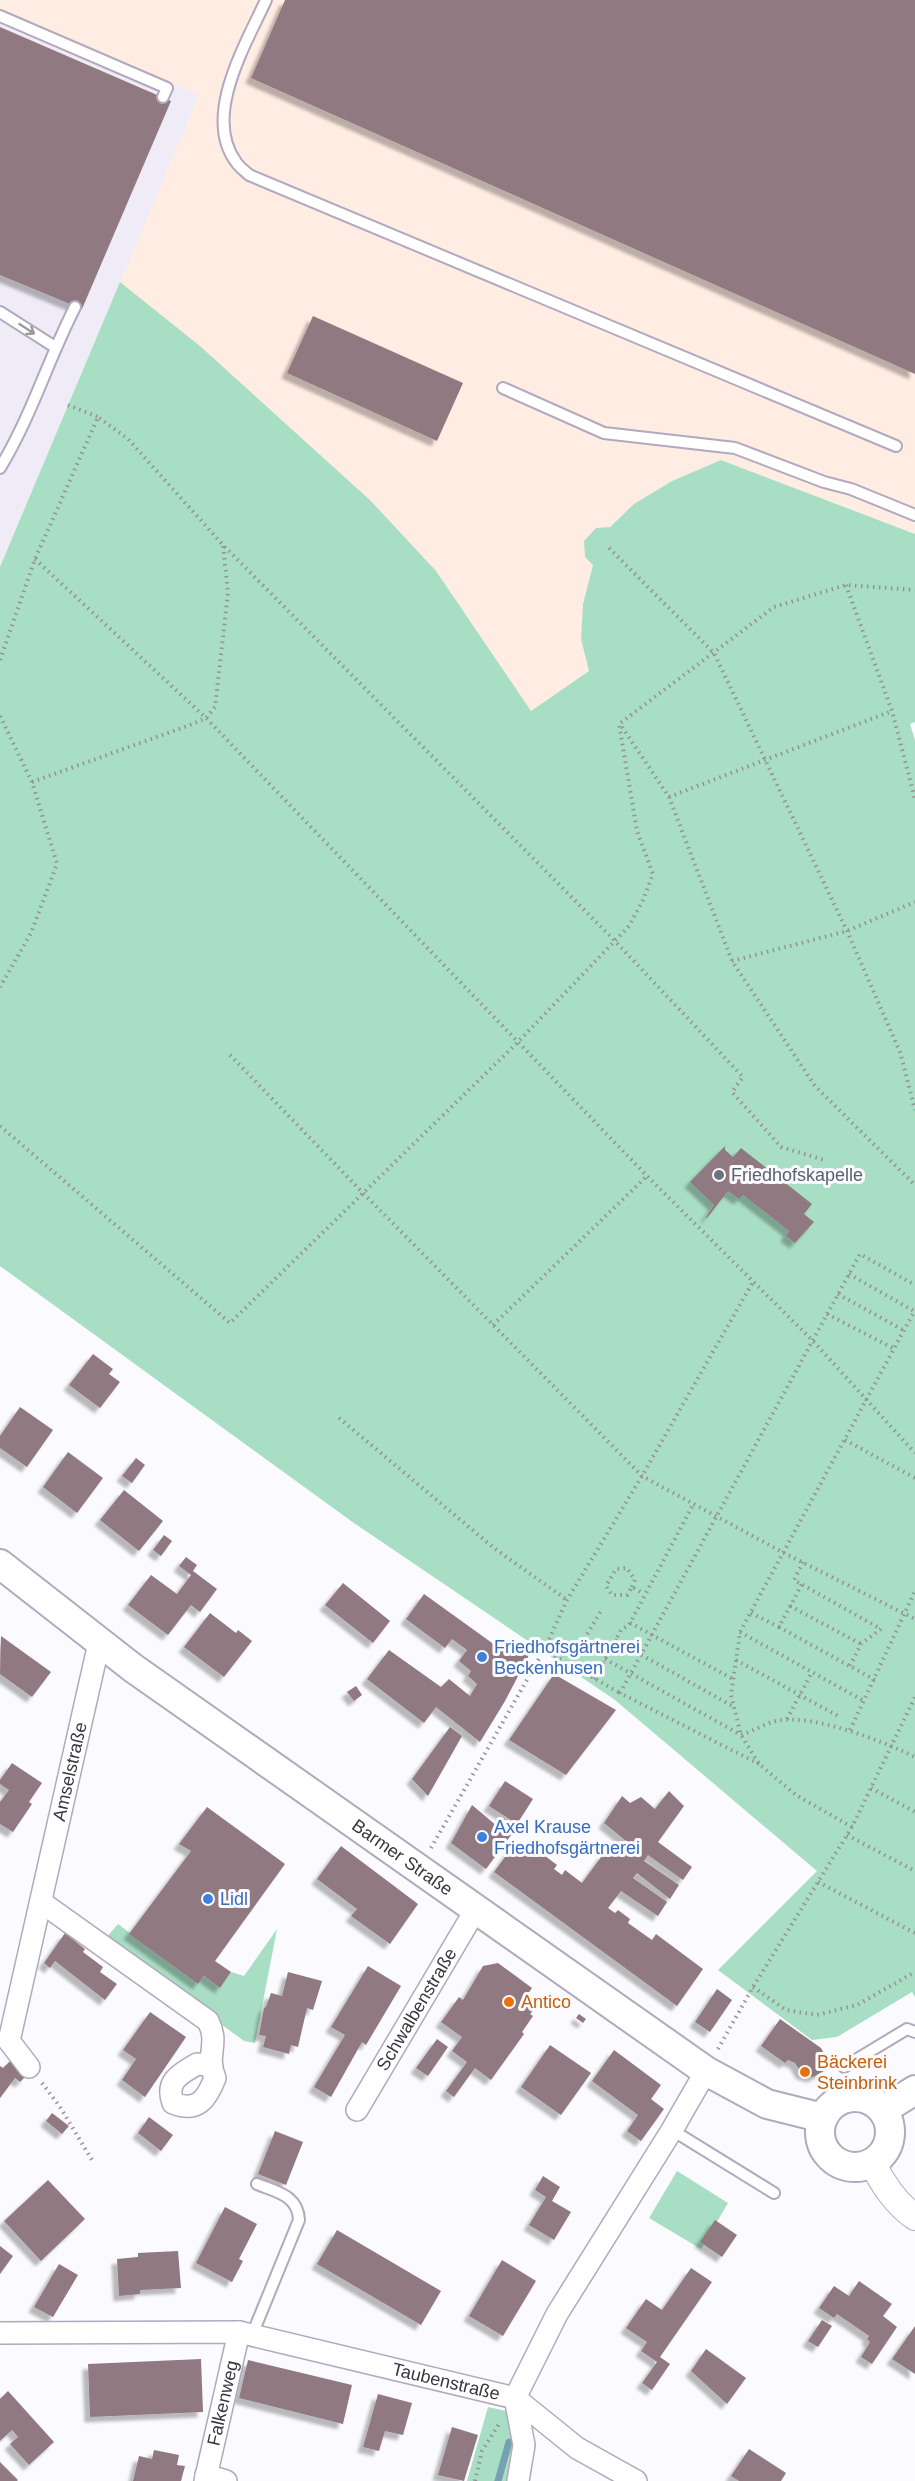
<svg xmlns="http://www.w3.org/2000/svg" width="915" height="2481" font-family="Helvetica,sans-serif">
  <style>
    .built { fill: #f0ecf7 }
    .industrial { fill: #ffece3 }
    .green { fill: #a8dec3 }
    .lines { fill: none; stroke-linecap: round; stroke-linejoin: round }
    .stream { stroke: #76a1b0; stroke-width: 7 }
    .building { fill: #907980; filter: url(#shadow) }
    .service-casing { stroke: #b1a9bd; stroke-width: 14 }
    .minor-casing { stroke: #b1a9bd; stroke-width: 24 }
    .tertiary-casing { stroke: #b1a9bd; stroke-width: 28 }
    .secondary-casing { stroke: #b1a9bd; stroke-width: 32 }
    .path { stroke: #949198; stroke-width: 4; stroke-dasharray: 1.5 4.5; stroke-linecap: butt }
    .service { stroke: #fff; stroke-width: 10 }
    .minor { stroke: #fff; stroke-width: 21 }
    .tertiary { stroke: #fff; stroke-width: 26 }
    .secondary { stroke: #fff; stroke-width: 28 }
    .oneway { stroke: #9c9a9e }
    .worship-dot { fill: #6b7280; stroke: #fbfafe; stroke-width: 2 }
    .shop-dot { fill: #3f7fe0; stroke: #fbfafe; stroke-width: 2 }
    .food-dot { fill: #e8710a; stroke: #fbfafe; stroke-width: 2 }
    .labels { text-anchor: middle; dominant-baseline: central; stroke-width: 6; stroke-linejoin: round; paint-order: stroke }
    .worship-label { font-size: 18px; fill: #5b616d; stroke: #fbfafe; text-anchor: start }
    .shop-label { font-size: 18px; fill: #366cbe; stroke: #fbfafe; text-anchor: start }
    .street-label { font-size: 18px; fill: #39363e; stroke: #fbfafe }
    .food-label { font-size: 18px; fill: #c56008; stroke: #fbfafe; text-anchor: start }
  </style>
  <defs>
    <filter id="shadow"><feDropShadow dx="-5.5" dy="5.5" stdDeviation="1.5" flood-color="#0004"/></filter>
  </defs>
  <rect width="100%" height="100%" fill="#fbfafe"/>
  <polygon class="built" points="0,9 200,95 0,567"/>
  <polygon class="industrial" points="0,0 915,0 915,534 721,460 672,481 634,504 609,527 593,565 583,604 581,639 589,671 531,712 436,571 371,501 200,346 120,282 199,95 0,9"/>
  <g class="green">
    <polygon points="120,282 200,346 371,501 436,571 531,711 589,671 581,639 583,604 593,565 585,557 584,541 596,528 610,527 634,504 672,481 721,460 915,534 915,722 910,724 915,740 915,1997 912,1992 837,2037 812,2040 718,1970 817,1871 615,1700 351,1521 0,1266 0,567"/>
    <polygon points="118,1924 198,1984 204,1976 220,1988 231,1972 244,1976 277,1929 255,2043 244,2041 105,1939"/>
    <polygon points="677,2171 728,2203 701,2249 649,2218"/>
    <polygon points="488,2407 516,2413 516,2481 467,2481"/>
  </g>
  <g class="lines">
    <polyline class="stream" points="498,2481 509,2442"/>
  </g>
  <g class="building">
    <polygon points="285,0 915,0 915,374 251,78"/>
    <polygon points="0,27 171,101 82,309 0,275"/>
    <polygon points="313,316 463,383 437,441 287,373"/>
    <polygon points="725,1146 725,1150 733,1157 741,1148 812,1204 804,1214 814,1222 795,1243 786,1236 789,1231 743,1195 739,1199 728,1191 707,1218 706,1217 714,1205 690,1182"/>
    <polygon points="93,1354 113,1369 109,1374 120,1382 100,1408 69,1385"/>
    <polygon points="20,1407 53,1430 27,1467 0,1448 0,1436"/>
    <polygon points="68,1452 103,1478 77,1513 43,1487"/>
    <polygon points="136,1458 145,1465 132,1483 122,1476"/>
    <polygon points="124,1490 163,1521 139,1551 100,1520"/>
    <polygon points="164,1535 172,1541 161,1556 153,1550"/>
    <polygon points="186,1557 197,1565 193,1571 217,1589 200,1612 191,1605 168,1635 128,1605 151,1575 177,1594 191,1575 179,1566"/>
    <polygon points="343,1583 390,1621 373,1643 325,1605"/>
    <polygon points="424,1594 506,1653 513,1644 529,1655 505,1701 480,1742 436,1707 424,1723 367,1679 389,1650 441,1687 449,1679 470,1696 477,1684 468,1676 471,1671 459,1661 467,1650 452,1639 445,1648 406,1619"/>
    <polygon points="210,1613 236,1633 238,1630 252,1641 224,1677 184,1647"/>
    <polygon points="1,1636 51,1672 32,1697 0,1674"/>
    <polygon points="554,1674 616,1710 566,1775 509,1740"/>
    <polygon points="356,1686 362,1695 354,1701 347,1692"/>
    <polygon points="450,1727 462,1736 428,1796 412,1779"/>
    <polygon points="12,1763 42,1783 29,1802 32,1804 13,1832 0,1824 0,1802 9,1790 0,1784 0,1780"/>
    <polygon points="505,1781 533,1799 517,1824 489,1806"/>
    <polygon points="669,1791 684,1806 658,1842 692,1867 683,1880 648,1855 644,1861 679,1885 670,1899 637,1873 633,1878 667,1902 658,1916 621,1891 608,1908 615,1913 618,1910 630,1919 628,1923 652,1940 656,1934 703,1969 677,2006 494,1872 516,1842 528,1851 532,1846 557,1865 554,1869 562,1875 565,1870 582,1883 604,1853 610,1857 617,1849 620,1852 626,1841 604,1823 622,1796 630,1803 641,1797 655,1809"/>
    <polygon points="472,1805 497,1826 501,1820 514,1831 486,1869 451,1843"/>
    <polygon points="207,1807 285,1864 215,1961 231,1972 220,1988 204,1976 198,1984 129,1934 191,1851 179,1844"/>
    <polygon points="341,1846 418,1904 390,1944 351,1916 357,1909 317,1879"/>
    <polygon points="65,1933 85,1949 83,1952 103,1967 100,1972 117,1984 105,2000 55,1961 50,1968 44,1963"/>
    <polygon points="498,1963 532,1988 525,1998 536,2007 530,2014 533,2016 522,2032 524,2034 491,2080 475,2068 454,2097 446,2091 467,2062 452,2051 462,2037 441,2022 459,1997 463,2000 483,1966"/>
    <polygon points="368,1966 401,1986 366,2045 362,2042 331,2097 314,2087 345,2035 331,2027"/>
    <polygon points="288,1972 322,1981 313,2010 307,2008 298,2047 291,2045 289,2054 263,2047 266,2036 259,2035 264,2008 266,2007 271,1993 282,1996"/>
    <polygon points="717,1989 732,2000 710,2032 695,2022"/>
    <polygon points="150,2012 186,2037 145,2097 122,2080 136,2059 123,2050"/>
    <polygon points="579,2014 586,2019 583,2023 576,2018"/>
    <polygon points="780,2019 821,2048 827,2059 824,2071 813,2077 802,2074 795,2063 788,2060 785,2063 761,2046"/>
    <polygon points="437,2039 448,2047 428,2076 416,2068"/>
    <polygon points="550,2045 591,2073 561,2115 521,2087"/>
    <polygon points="614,2050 661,2085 651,2099 664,2109 641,2141 627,2131 638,2115 592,2081"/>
    <polygon points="10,2061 26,2076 20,2082 15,2078 0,2098 0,2066 3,2068"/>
    <polygon points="52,2113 69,2126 62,2134 46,2121"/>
    <polygon points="149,2117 173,2135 161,2151 138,2133"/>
    <polygon points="275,2131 303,2142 286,2185 258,2174"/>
    <polygon points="543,2176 560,2187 552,2201 571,2212 554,2240 529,2225 546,2197 535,2190"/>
    <polygon points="48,2180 85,2219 41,2261 4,2221"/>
    <polygon points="225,2207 257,2224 239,2259 243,2261 232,2282 196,2263"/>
    <polygon points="715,2220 737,2235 722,2257 700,2242"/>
    <polygon points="337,2230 441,2291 421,2325 317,2264"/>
    <polygon points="0,2246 13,2256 0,2274"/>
    <polygon points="178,2251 181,2288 140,2290 140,2294 119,2296 117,2259 138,2257 138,2253"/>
    <polygon points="502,2260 536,2281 503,2336 469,2316"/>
    <polygon points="59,2264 78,2275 53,2317 34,2307"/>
    <polygon points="691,2268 712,2282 660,2357 670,2364 652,2390 642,2383 657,2362 641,2351 647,2342 626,2328 646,2299 662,2310"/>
    <polygon points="859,2281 892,2304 883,2316 897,2327 872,2364 861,2357 870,2342 867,2339 869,2336 837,2314 834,2318 819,2308 834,2286 849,2296"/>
    <polygon points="822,2320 832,2326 818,2347 808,2341"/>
    <polygon points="915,2326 915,2374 892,2359"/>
    <polygon points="706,2349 746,2378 727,2404 691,2371"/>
    <polygon points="201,2359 203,2412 90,2417 88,2364"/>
    <polygon points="248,2360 352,2385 343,2424 239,2398"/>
    <polygon points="8,2391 54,2442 29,2465 10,2444 18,2437 12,2430 0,2441 0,2399"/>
    <polygon points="378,2394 412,2403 403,2435 385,2431 379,2451 363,2447"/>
    <polygon points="452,2427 478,2435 464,2481 438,2475"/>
    <polygon points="749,2449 786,2473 781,2481 739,2481 731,2476"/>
    <polygon points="154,2450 179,2455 177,2465 185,2466 181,2481 133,2481 139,2456 152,2459"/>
    <polygon points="0,2462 18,2480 17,2481 0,2481"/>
  </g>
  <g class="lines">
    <g class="service-casing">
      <g id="service">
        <path d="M266,0c-20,44 -64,116 -30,162 3,5 9,9 13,13l647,271"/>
        <polyline points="0,16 167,88 163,97"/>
        <polyline points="0,312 55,347"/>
        <polyline points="503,388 604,433 735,448 824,482 851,489 915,515"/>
        <path d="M0,468c31,-51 48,-108 75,-161"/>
        <polyline points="844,2067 907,2029 915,2032"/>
        <polyline points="672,2130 774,2193"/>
        <path d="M252,2335l47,-115c-1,-25 -23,-28 -42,-36"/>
      </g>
    </g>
    <g class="minor-casing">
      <g id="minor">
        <path d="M41,1902l167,119c12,23 -3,33 7,57 -8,21 -18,35 -42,25 -8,-22 7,-29 24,-39l13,1"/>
        <path id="s1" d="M29,2067l-20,-26 90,-398"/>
        <path id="s2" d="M357,2110l119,-201"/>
        <path id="s3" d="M0,2333l239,-1 276,66 62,50 59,33"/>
        <polyline points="515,2398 557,2314 672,2130 706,2071"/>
        <polyline points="515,2398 524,2445 518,2481"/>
        <polyline points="206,2475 226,2481"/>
        <path id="s4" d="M205,2481l34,-149"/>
      </g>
    </g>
    <g class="tertiary-casing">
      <path id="tertiary" d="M873,2164c9,19 24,41 42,53"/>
    </g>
    <g class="secondary-casing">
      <g id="secondary">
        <path id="s5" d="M0,1564l133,104 573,403 61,33 56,14"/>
        <circle cx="855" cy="2132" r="35"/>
        <polyline points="883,2110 915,2090"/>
      </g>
    </g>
    <g class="path">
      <polyline points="68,405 98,417"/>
      <polyline points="609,548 714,653 847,931 900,1052 915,1110"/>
      <polyline points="35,559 206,718 647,1176 813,1341 915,1453"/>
      <polyline points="846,585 892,711 915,799"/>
      <polyline points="0,660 35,559 98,417 128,439 223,545 615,941 743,1077 732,1092 781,1147 824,1160"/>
      <polyline points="0,716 32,782 57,864 31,933 0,987"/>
      <polyline points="622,727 669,797 732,961 815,1086 915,1185"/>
      <polyline points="32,782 190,725 206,718 215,707 228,593 223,545"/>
      <polyline points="669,797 892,711"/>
      <polyline points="732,961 847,931 915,902"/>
      <polyline points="230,1055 363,1193 642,1476 784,1553 915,1619"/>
      <polyline points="0,1126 230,1323 518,1042 629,926 643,900 653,874 637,831 619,724 774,607 846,585 915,590"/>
      <polyline points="849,1274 914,1311"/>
      <polyline points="838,1294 903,1330"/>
      <polyline points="827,1314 893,1348"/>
      <polyline points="493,1325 647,1176"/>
      <polyline points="339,1418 494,1548 567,1600"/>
      <polyline points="845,1440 915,1478"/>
      <polyline points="803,1562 794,1580 881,1629 861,1644 850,1666"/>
      <polyline points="632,1587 635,1580 627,1568 616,1569 606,1586 612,1595 627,1595 632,1587 644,1594"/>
      <polyline points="790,1606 861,1644"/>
      <polyline points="751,1613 779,1627 802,1584"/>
      <polyline points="630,1623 733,1679"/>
      <polyline points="779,1627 875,1680"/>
      <polyline points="740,1632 864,1701"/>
      <polyline points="615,1640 734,1707"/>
      <polyline points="544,1650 620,1693"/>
      <path d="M605,1659l136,76c12,-4 23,-11 35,-14 35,-8 107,20 139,36"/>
      <polyline points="736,1660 838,1716"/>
      <polyline points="569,1665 602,1609"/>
      <polyline points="594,1679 621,1630 629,1625 694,1503"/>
      <polyline points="787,1719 812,1672"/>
      <polyline points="850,1730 915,1591"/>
      <polyline points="759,1764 620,1693 860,1254 915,1285"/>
      <polyline points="871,1788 915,1812"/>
      <polyline points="852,1827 796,1795 759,1764 741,1735 731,1695 740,1632 915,1310"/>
      <polyline points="847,1835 915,1871"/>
      <polyline points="431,1848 544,1650 567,1600 642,1476 754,1280"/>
      <polyline points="818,1882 915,1933"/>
      <polyline points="753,1987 786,2010 817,2015 857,2005 915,1972"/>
      <polyline points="718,2049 753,1987 852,1827 915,1697"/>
      <polyline points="42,2083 60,2107 92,2160"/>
      <polyline points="475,2481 482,2451 499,2424"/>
    </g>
    <use href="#service" class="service"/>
    <use href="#minor" class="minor"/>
    <use href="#tertiary" class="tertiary"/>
    <use href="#secondary" class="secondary"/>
  </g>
  <defs><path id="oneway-shaft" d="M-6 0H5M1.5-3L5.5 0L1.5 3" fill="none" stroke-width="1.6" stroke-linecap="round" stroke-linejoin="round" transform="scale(1.5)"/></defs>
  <use class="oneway" href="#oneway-shaft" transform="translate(27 329) rotate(33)"/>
  <circle class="worship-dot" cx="719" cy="1175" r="6"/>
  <g class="shop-dot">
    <circle cx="482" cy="1657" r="6"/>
    <circle cx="482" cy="1837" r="6"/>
    <circle cx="208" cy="1899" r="6"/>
  </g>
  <g class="food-dot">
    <circle cx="509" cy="2002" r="6"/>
    <circle cx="805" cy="2072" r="6"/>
  </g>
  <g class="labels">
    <g class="worship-label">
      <text x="731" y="1175">Friedhofskapelle</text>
    </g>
    <g class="shop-label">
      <text x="494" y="1647">Friedhofsgärtnerei<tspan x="494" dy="21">Beckenhusen</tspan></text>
      <text x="494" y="1827">Axel Krause<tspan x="494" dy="21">Friedhofsgärtnerei</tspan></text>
      <text x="220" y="1899">Lidl</text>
    </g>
    <g class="street-label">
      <text stroke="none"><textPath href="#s1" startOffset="309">Amselstraße</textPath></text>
      <text stroke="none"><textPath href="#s5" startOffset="498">Barmer Straße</textPath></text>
      <text stroke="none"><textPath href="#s2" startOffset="117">Schwalbenstraße</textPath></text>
      <text stroke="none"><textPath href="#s3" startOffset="452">Taubenstraße</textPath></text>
      <text stroke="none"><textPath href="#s4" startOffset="80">Falkenweg</textPath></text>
    </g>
    <g class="food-label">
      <text x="521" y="2002">Antico</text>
      <text x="817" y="2062">Bäckerei<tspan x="817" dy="21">Steinbrink</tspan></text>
    </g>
  </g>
</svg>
